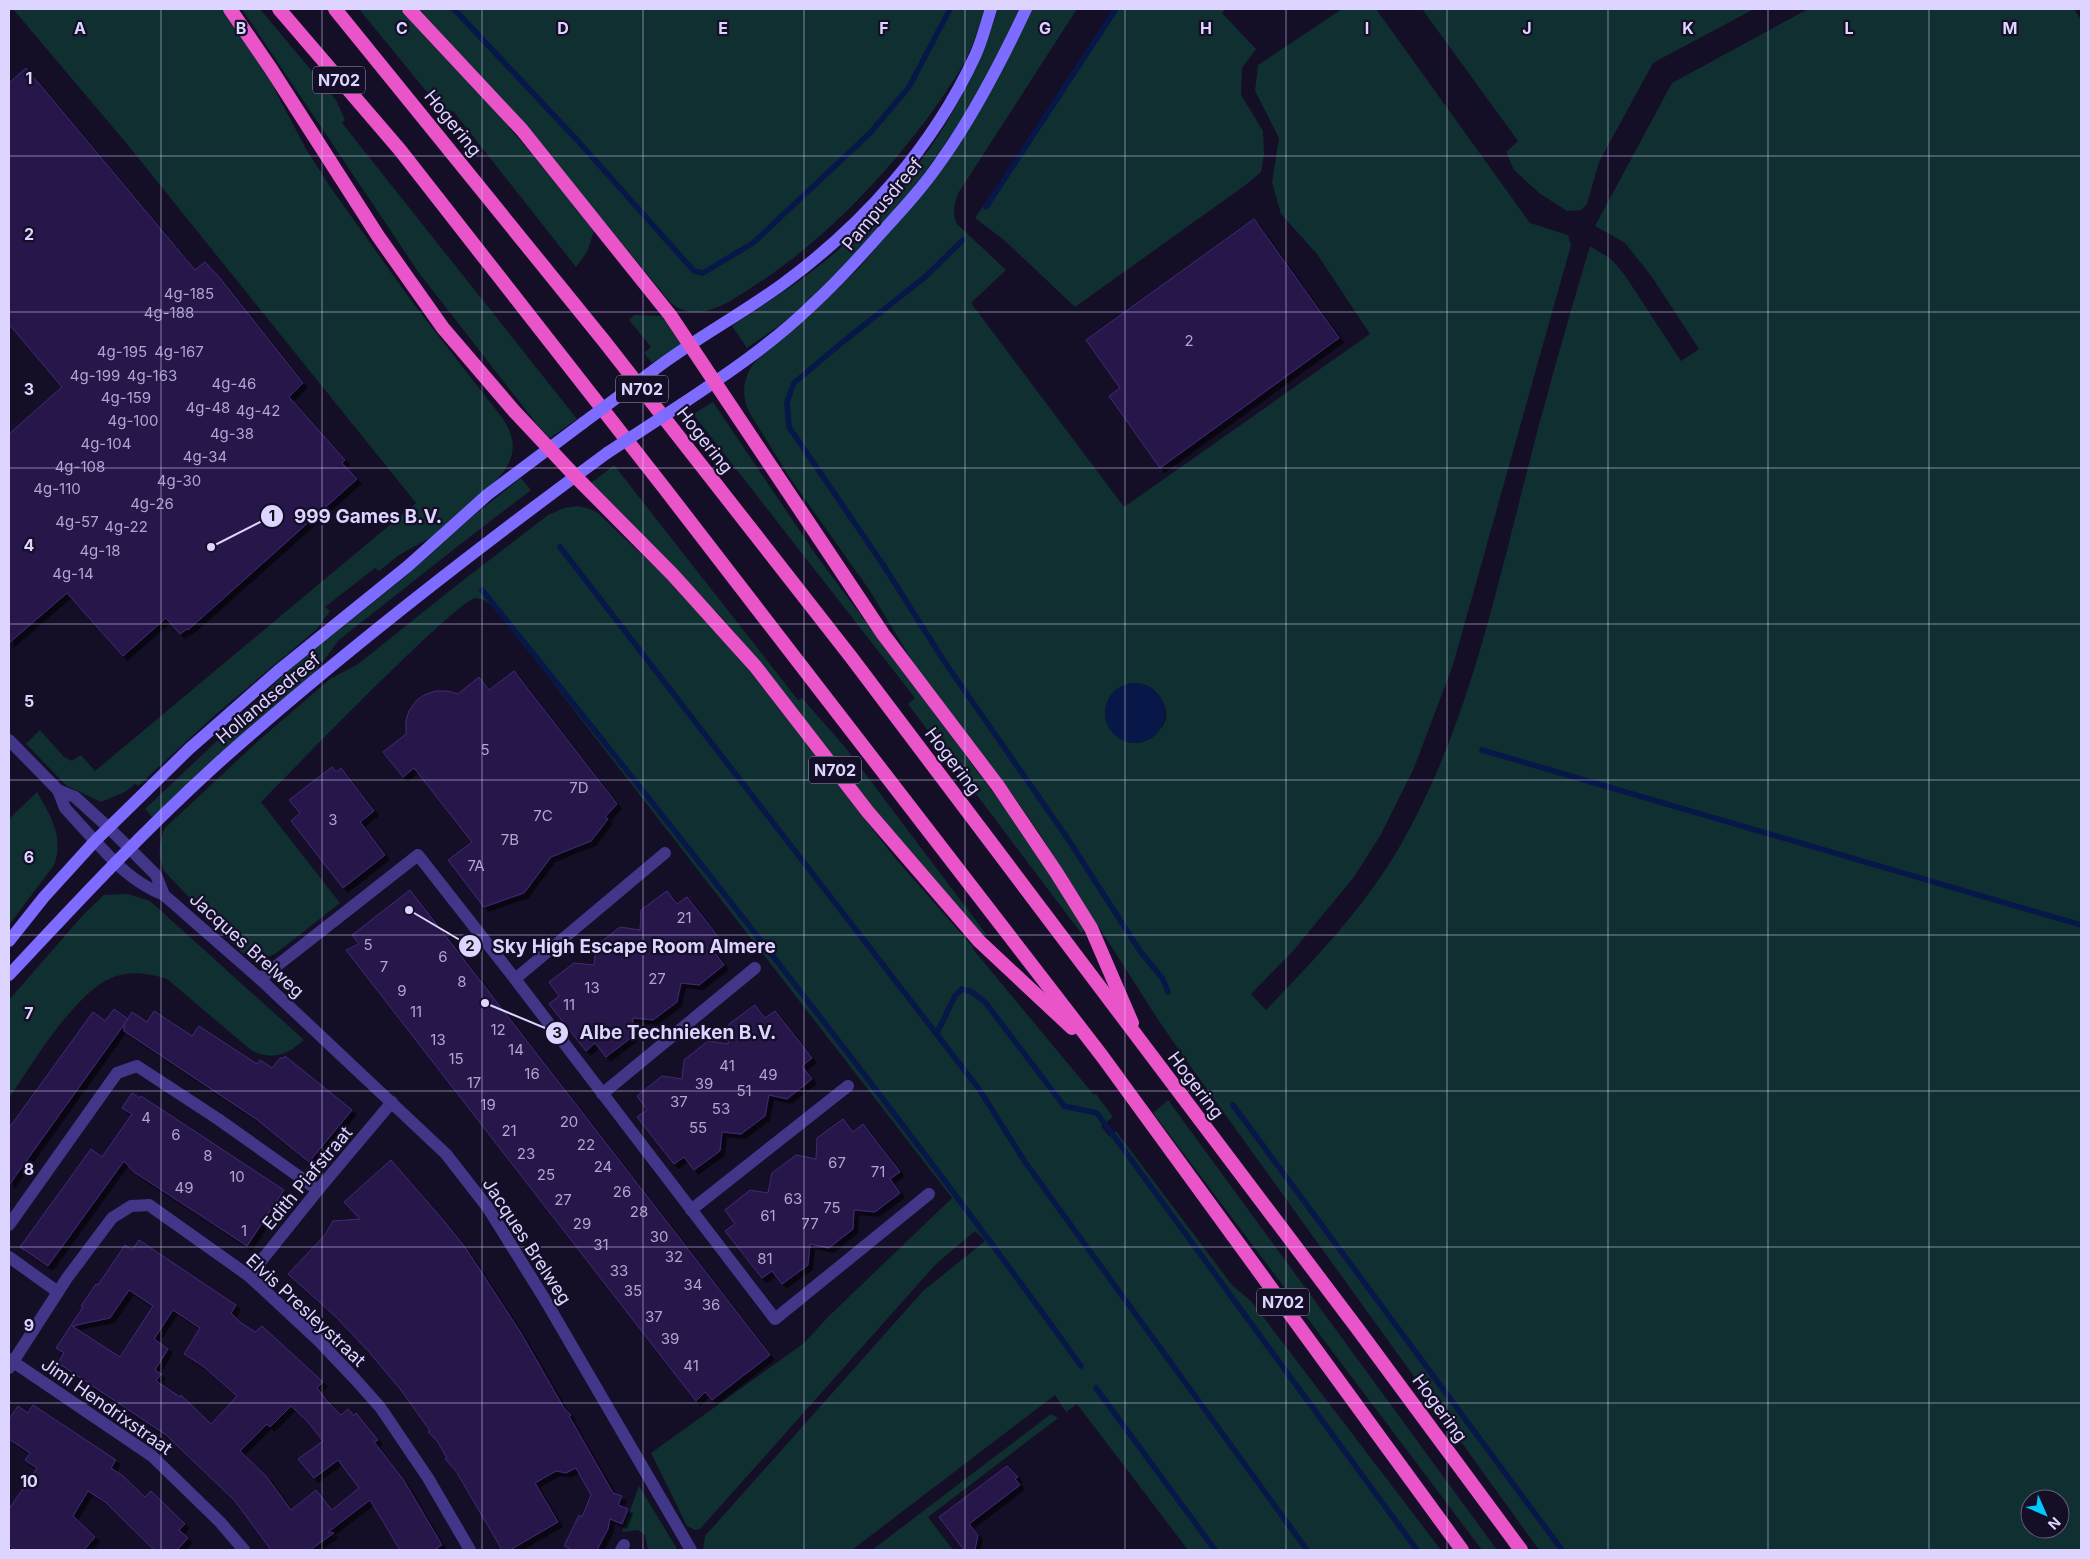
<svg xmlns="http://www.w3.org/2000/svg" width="2090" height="1559" font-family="Inter,sans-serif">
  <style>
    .green { fill: #102f31; fill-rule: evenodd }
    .water { fill: #071747 }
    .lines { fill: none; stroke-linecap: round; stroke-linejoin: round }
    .stream { stroke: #071747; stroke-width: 5.5 }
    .building { fill: #281849; stroke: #412977; fill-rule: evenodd; filter: url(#shadow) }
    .minor { stroke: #423689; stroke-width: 12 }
    .tertiary { stroke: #423689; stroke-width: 12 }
    .secondary { stroke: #7e6bff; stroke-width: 12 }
    .trunk { stroke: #e955c8; stroke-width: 14 }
    .secondary-bridge { stroke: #7e6bff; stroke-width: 12 }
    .grid { fill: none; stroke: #ddd4ff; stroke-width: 1; stroke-opacity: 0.55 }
    .labels { text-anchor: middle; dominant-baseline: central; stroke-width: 4.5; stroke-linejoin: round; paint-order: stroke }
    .number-label { font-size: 15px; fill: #b0a5d2 }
    .shield { fill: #150e27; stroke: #a199be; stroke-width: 1 }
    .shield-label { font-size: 16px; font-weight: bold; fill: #ddd4ff }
    .street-label { font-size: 18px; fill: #ddd4ff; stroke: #150e27 }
    .grid-label { font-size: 16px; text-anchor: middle; font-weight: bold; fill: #ddd4ff; stroke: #150e27; stroke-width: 4.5; stroke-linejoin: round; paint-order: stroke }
    .leader { fill: none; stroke: #ddd4ff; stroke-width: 2 }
    .callout-dot { fill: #ddd4ff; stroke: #150e27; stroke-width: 2 }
    .mark-label { font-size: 15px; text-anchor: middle; font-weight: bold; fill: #111 }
    .callout-label { font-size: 19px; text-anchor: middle; font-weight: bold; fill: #ddd4ff; stroke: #150e27; stroke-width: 4.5; stroke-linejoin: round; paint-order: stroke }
  </style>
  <defs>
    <filter id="shadow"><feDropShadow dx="4.5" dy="4.5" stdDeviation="0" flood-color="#0009"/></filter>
  </defs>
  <rect width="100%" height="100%" fill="#150e27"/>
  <g class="green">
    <path d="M13,9h212l39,60 42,80 25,39 82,115 90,116c25,38 -3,58 -30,83 -14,13 -29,26 -43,39l-2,-2 -29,16 -20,16 -4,-3 -50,39 5,4 -13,18 -102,86 -77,71 -3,-2 -10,8 -24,10 -34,-16 -41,-42 14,-14 24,27 8,4 9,-6 14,16 321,-268 -289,-359z"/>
    <polygon points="242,9 260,9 336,100 345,120 342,123 577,419 550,438 539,427 419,273"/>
    <path d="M359,9h41c70,69 133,145 194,222l-7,21 -11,15 -123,-156 -4,1 -14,-10z"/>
    <path d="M419,9h566c-7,21 -14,43 -26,63 -51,81 -129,167 -210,217 -23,15 -53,36 -79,13l-145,-177z"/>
    <path d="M998,9h21c-48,115 -130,221 -223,303 -15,13 -33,25 -49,36l-15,-22c25,-17 51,-33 75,-51 91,-68 157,-159 191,-266z"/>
    <path d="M1031,9h46l-118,183c-5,10 -7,23 -2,32l49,46 -35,33 153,204 246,-173 -53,-80 -36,-40 -9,-32 7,-44 -24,-47 3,-26 84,-56h34l154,214 38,12 3,10 -118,420 -39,103 -34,68 -26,41 -61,74 -42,43 15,16c49,-51 98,-102 134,-164 65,-113 93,-242 125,-367 20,-79 42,-156 65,-233l21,13 13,15 57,87 18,-12 -47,-72 -27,-34 -30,-17 77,-143 136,-74h266l7,11v1530h-542l-356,-494 -26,-38 -118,-185 -31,-45 -94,-124 -44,-73 -80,-113 -41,-66c-8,-18 -6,-32 4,-48l77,-68 29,-28 62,-73zM1132,683c22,-1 45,27 29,45 -3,4 -9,6 -13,8 -5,3 -9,7 -14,7 -5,-1 -9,-3 -14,-6 -16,-9 -20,-33 -5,-46 5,-4 11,-6 17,-8zM2030,1499h30v30h-30z"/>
    <polygon points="1117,9 1226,9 1222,13 1256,49 1242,68 1241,95 1263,131 1264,154 1261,172 1247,184 1075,307 1004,240 975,218"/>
    <polygon points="1422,9 1754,9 1653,63 1599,162 1587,204 1581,210 1567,211 1539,193 1514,170 1506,152 1518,141"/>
    <polygon points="634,315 662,316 682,344 652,363 644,353 651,347 629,320"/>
    <polygon points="713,402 816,555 1004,807 1050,874 1085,931 1081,933 908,704 915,698 693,414"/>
    <polygon points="614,465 798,700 802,698 845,747 986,934 983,936 893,834 774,680 725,621 591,483"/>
    <polygon points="521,478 531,490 458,546 339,640 312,676 239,738 152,817 145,809 236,723 285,673 404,578 473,516"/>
    <path d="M578,506l12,3 8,4 80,76 53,58 164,211 78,89 -1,1 122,147 2,-1 17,23 -12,9 8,10 7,-5 116,154 19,16 190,249h-253l-111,-146 -11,8 -11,-17 -203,155h-149l2,-14 218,-245 62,-50 -10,-10 -39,33 -236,265 -5,1 -8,-4 -36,-73 153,-110 25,-27 123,-118 -454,-586c-5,-5 -13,-14 -22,-14 -19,1 -189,178 -215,204l79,101 -65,51 -13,5 -20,-6 -78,-82c-6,-15 -6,-28 1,-43l92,-86 73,-63 28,-15 99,-79 91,-70 16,-7z"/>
    <path d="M37,792c13,23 28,46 17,73l-45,60v-106z"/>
    <path d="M128,894l22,7 154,139c-17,15 -31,21 -53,10l-84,-71c-17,-6 -39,-9 -56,-1 -38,17 -78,85 -102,120v-98l74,-85 21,-20z"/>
    <polygon points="1168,1100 1497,1550 1482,1550 1153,1113"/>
    <polygon points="1051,1414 1058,1418 928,1517 953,1550 872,1550"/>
    <polygon points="639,1486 677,1549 676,1550 648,1550 645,1535 638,1530 622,1532"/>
  </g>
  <circle class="water" cx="1135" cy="713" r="30"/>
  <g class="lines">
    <g class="stream">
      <polyline points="454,9 578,141 694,271 703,273 753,243 870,133 909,87 950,9"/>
      <polyline points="986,207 1116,9"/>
      <polyline points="963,240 925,277 844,341 794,383 787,402 789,427 884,566 944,661 1068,839 1140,951 1163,979 1168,992"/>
      <polyline points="560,547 979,1089 1025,1162 1307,1550"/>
      <path d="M482,590c205,254 408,511 599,776"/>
      <polyline points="1482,750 2081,925"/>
      <polyline points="937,1033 955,996 962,989 972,992 985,1002 1064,1106 1097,1113 1417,1550"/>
      <polyline points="1233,1105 1562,1550"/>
      <polyline points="1096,1388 1215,1550"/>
    </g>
  </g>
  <g class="building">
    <polygon points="26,68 195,270 205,262 220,278 303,383 289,397 345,460 342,463 357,479 188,630 187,629 180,634 166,618 123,656 67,593 9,643 9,434 62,387 9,324 9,83"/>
    <polygon points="1254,219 1339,338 1160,468 1109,396 1120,388 1086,340"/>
    <polygon points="514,671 617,804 605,817 608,819 591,841 551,857 524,893 484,907 448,860 472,842 414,768 403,777 383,752 406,734 406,720 409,711 416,701 424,695 436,691 448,691 458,694 479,677 489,690"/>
    <polygon points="332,767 336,772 341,768 374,811 360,822 385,855 343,888 291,821 300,813 289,800"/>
    <polygon points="410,890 770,1355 712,1400 705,1392 696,1401 346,950 359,944 352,935"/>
    <polygon points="667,891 677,904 687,897 724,944 714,952 724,965 699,985 681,983 677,1002 653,1020 633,1018 632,1037 606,1057 595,1043 586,1051 549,1004 559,996 549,982 574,963 594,965 596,946 620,927 640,930 641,910"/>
    <polygon points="755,1005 765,1018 775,1011 812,1058 802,1066 812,1079 787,1099 769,1095 765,1116 741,1134 722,1132 720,1151 694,1170 684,1157 674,1164 637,1117 647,1110 637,1096 662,1076 682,1079 684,1060 708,1041 728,1044 729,1024"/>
    <polygon points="114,1009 128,1019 9,1185 9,1128 93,1012 105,1021"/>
    <polygon points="154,1011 192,1036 199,1026 257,1064 260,1060 272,1068 281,1057 283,1059 285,1056 352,1110 309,1162 256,1119 124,1031 124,1025 132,1012 147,1022"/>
    <polygon points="132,1093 140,1098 141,1096 284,1190 247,1246 134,1172 124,1161 48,1266 20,1247 91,1149 102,1157 132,1114 122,1108"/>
    <polygon points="843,1119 853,1132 863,1124 900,1172 890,1179 900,1193 875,1212 854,1210 853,1229 829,1248 810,1244 808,1265 782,1284 772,1271 762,1278 725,1231 735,1224 725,1210 750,1190 768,1193 772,1173 796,1155 816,1159 817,1138"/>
    <polygon points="391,1160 444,1221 465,1247 521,1333 564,1408 571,1415 569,1416 613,1493 622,1496 618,1505 628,1509 622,1524 610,1519 608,1529 597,1550 572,1550 564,1546 579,1515 582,1517 591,1495 576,1468 566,1473 556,1471 535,1483 558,1522 510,1550 502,1550 456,1471 445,1459 447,1458 437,1441 428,1432 430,1431 401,1390 369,1352 336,1317 288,1274 325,1235 333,1221 360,1219 344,1202"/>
    <path d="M139,1240l97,65 -5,8 9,9 15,10 7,-6 61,56 -6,6 12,15 12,12 7,-6 6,7 2,-3 22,27 -4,2 29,37 39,66 -8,5h-34l-30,-50 -42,32 6,1 -24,17h-39l-36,-49 -69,-66 -108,-72 6,-10 -8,-5 27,-41 -2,-1 15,-22 2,1 27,-40 7,5zM129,1290l24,16 -33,51 -48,-31 38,-8zM173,1310l27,18 -16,26 20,13 33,29 -26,28 -30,-29 -1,2 -24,-16 5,-7 -6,-4 13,-21 -14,-10zM291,1406l17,16 15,19 -25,18 16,19 24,-18 21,28 -27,22 -16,-20 -25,20 -25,-34 -26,-25 27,-27 3,3z"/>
    <polygon points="33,1405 116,1460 111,1468 123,1476 145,1497 151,1491 185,1524 179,1530 188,1538 177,1550 154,1550 105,1502 88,1491 73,1516 95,1537 84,1550 16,1550 9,1545 9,1509 37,1468 25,1460 30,1453 9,1439 9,1419 18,1406 28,1413"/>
    <polygon points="1007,1466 1018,1477 1015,1479 1020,1485 969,1524 978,1535 975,1550 964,1550 939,1517"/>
  </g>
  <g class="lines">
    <g class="minor">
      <polyline points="9,740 58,790 75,797 109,828"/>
      <polyline points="58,790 65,808 95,841"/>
      <polyline points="260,979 418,855 515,979 775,1319 929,1194"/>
      <polyline points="515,979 665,853"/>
      <polyline points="602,1094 755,968"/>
      <polyline points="691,1210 848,1086"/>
      <polyline points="9,1225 117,1073 137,1066 218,1119 318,1190"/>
      <polyline points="9,1257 58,1292"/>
      <polyline points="249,1276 318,1190 392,1102"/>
      <polyline points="9,1359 152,1456 220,1522 244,1550"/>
      <polyline points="9,1368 67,1278 112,1218 131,1206 149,1205 249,1276 319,1341 355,1379 380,1407 428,1478 470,1550"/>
      <polyline points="621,1550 624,1545"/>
    </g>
    <g class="tertiary">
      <polyline points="109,828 156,875 164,895"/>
      <path d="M95,841c22,24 39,42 69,54l96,84 186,175 42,54 56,90 147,252"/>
    </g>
    <g class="secondary">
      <path d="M654,370c42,-32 88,-56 130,-87 80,-59 149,-136 191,-227 7,-15 11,-32 16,-47"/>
      <path d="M682,404c45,-30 91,-61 130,-99 24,-22 46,-46 68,-71 22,-24 45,-49 63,-76 33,-47 59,-98 83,-149"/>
      <polyline points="9,941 44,897 95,841 189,749 278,671 408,566 487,495 583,423"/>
      <path d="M9,975c70,-75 140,-150 217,-219 121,-107 250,-207 381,-303"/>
    </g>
    <g class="trunk">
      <polyline points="230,9 271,69 378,236 443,328 514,411 575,476 673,575 755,666 868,812 979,941 1072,1028"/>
      <polyline points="279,9 400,150 665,489 1102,1056 1462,1550"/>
      <polyline points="335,9 604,341 851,657 1357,1328 1521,1550"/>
      <polyline points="409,9 522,130 670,315 883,634 998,786 1056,872 1091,928 1132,1023"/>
    </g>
    <g class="secondary-bridge">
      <polyline points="583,423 654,370"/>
      <polyline points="607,453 682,404"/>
    </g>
  </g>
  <path class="grid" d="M161,9v1541M322,9v1541M482,9v1541M643,9v1541M804,9v1541M965,9v1541M1125,9v1541M1286,9v1541M1447,9v1541M1608,9v1541M1768,9v1541M1929,9v1541M9,156h2072M9,312h2072M9,468h2072M9,624h2072M9,780h2072M9,935h2072M9,1091h2072M9,1247h2072M9,1403h2072"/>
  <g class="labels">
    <g class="number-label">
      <text x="189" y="293">4g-185</text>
      <text x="169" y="312">4g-188</text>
      <text x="1189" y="340">2</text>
      <text x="122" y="351">4g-195</text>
      <text x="179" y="351">4g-167</text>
      <text x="95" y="375">4g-199</text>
      <text x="152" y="375">4g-163</text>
      <text x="234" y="383">4g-46</text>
      <text x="126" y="397">4g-159</text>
      <text x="208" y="407">4g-48</text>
      <text x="258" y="410">4g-42</text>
      <text x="133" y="420">4g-100</text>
      <text x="232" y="433">4g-38</text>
      <text x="106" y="443">4g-104</text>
      <text x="205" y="456">4g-34</text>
      <text x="80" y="466">4g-108</text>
      <text x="179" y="480">4g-30</text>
      <text x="57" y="488">4g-110</text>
      <text x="152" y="503">4g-26</text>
      <text x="77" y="521">4g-57</text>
      <text x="126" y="526">4g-22</text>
      <text x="100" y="550">4g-18</text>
      <text x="73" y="573">4g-14</text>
      <text x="485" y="749">5</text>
      <text x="579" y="787">7D</text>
      <text x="543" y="815">7C</text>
      <text x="333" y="819">3</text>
      <text x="510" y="839">7B</text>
      <text x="476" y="865">7A</text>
      <text x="684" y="917">21</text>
      <text x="368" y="944">5</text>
      <text x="443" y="956">6</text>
      <text x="384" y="966">7</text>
      <text x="657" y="978">27</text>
      <text x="462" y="981">8</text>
      <text x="592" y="987">13</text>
      <text x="402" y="990">9</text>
      <text x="569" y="1004">11</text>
      <text x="416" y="1011">11</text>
      <text x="498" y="1029">12</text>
      <text x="438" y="1039">13</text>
      <text x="516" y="1049">14</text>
      <text x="456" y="1058">15</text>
      <text x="727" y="1065">41</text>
      <text x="532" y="1073">16</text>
      <text x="768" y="1074">49</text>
      <text x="474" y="1082">17</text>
      <text x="704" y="1083">39</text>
      <text x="744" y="1090">51</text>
      <text x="679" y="1101">37</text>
      <text x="488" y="1104">19</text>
      <text x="721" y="1108">53</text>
      <text x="146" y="1117">4</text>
      <text x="569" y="1121">20</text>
      <text x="698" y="1127">55</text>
      <text x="509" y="1130">21</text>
      <text x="176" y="1134">6</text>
      <text x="586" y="1144">22</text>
      <text x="526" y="1153">23</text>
      <text x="208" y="1155">8</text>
      <text x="837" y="1162">67</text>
      <text x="603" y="1166">24</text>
      <text x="878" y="1171">71</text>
      <text x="546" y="1174">25</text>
      <text x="237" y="1176">10</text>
      <text x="184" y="1187">49</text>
      <text x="622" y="1191">26</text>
      <text x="793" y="1198">63</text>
      <text x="563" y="1199">27</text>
      <text x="832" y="1207">75</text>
      <text x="639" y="1211">28</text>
      <text x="768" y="1215">61</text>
      <text x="582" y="1223">29</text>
      <text x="810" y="1223">77</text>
      <text x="244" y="1230">1</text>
      <text x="659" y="1236">30</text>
      <text x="601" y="1244">31</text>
      <text x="674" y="1256">32</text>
      <text x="765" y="1258">81</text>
      <text x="619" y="1270">33</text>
      <text x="693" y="1284">34</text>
      <text x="633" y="1290">35</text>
      <text x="711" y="1304">36</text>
      <text x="654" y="1316">37</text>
      <text x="670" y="1338">39</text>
      <text x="691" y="1365">41</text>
    </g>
    <g class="shield">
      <rect x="313" y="66.5" width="52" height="27" rx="4"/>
      <rect x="616" y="375.5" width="52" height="27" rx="4"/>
      <rect x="809" y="756.5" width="52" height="27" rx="4"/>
      <rect x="1257" y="1288.5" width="52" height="27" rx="4"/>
    </g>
    <g class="shield-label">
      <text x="339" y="80">N702</text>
      <text x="642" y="389">N702</text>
      <text x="835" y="770">N702</text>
      <text x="1283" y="1302">N702</text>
    </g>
    <g class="street-label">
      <text transform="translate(453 123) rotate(51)">Hogering</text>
      <text transform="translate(882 204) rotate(-50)">Pampusdreef</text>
      <text transform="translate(705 440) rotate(52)">Hogering</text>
      <text transform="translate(268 698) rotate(-40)">Hollandsedreef</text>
      <text transform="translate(953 761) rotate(53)">Hogering</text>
      <text transform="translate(247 945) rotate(42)">Jacques Brelweg</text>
      <text transform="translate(1196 1085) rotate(53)">Hogering</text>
      <text transform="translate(307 1178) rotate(-50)">Edith Piafstraat</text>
      <text transform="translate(527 1241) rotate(57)">Jacques Brelweg</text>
      <text transform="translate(306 1310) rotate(43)">Elvis Presleystraat</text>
      <text transform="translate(107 1406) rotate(35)">Jimi Hendrixstraat</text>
      <text transform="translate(1440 1408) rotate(54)">Hogering</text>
    </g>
  </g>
  <g class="grid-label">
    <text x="80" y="34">A</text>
    <text x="241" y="34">B</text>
    <text x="402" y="34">C</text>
    <text x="563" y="34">D</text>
    <text x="723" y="34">E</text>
    <text x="884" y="34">F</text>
    <text x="1045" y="34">G</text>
    <text x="1206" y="34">H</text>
    <text x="1367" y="34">I</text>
    <text x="1527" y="34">J</text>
    <text x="1688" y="34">K</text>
    <text x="1849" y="34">L</text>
    <text x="2010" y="34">M</text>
    <text x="29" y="84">1</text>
    <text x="29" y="240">2</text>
    <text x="29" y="395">3</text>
    <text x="29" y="551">4</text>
    <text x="29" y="707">5</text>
    <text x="29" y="863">6</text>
    <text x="29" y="1019">7</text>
    <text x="29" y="1175">8</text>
    <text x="29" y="1331">9</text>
    <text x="29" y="1487">10</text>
  </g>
  <path class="leader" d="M211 547L272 516M409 910L470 946M485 1003L557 1033"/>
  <g class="callout-dot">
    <circle cx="211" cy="547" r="5"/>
    <circle cx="409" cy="910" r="5"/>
    <circle cx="485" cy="1003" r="5"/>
    <circle cx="272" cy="516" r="12"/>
    <circle cx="470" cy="946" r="12"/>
    <circle cx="557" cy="1033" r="12"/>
  </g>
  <g class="mark-label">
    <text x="272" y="521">1</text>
    <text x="470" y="951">2</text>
    <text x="557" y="1038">3</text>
  </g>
  <g class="callout-label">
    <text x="368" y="523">999 Games B.V.</text>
    <text x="634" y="953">Sky High Escape Room Almere</text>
    <text x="678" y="1039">Albe Technieken B.V.</text>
  </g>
  <rect width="2090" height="1559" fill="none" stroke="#ddd4ff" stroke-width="20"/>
  <g transform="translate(2045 1514) rotate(135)"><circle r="24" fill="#150e27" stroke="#655d7d"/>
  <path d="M0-4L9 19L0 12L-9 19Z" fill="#00c9ff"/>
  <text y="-8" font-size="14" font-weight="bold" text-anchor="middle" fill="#ddd4ff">N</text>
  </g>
</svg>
